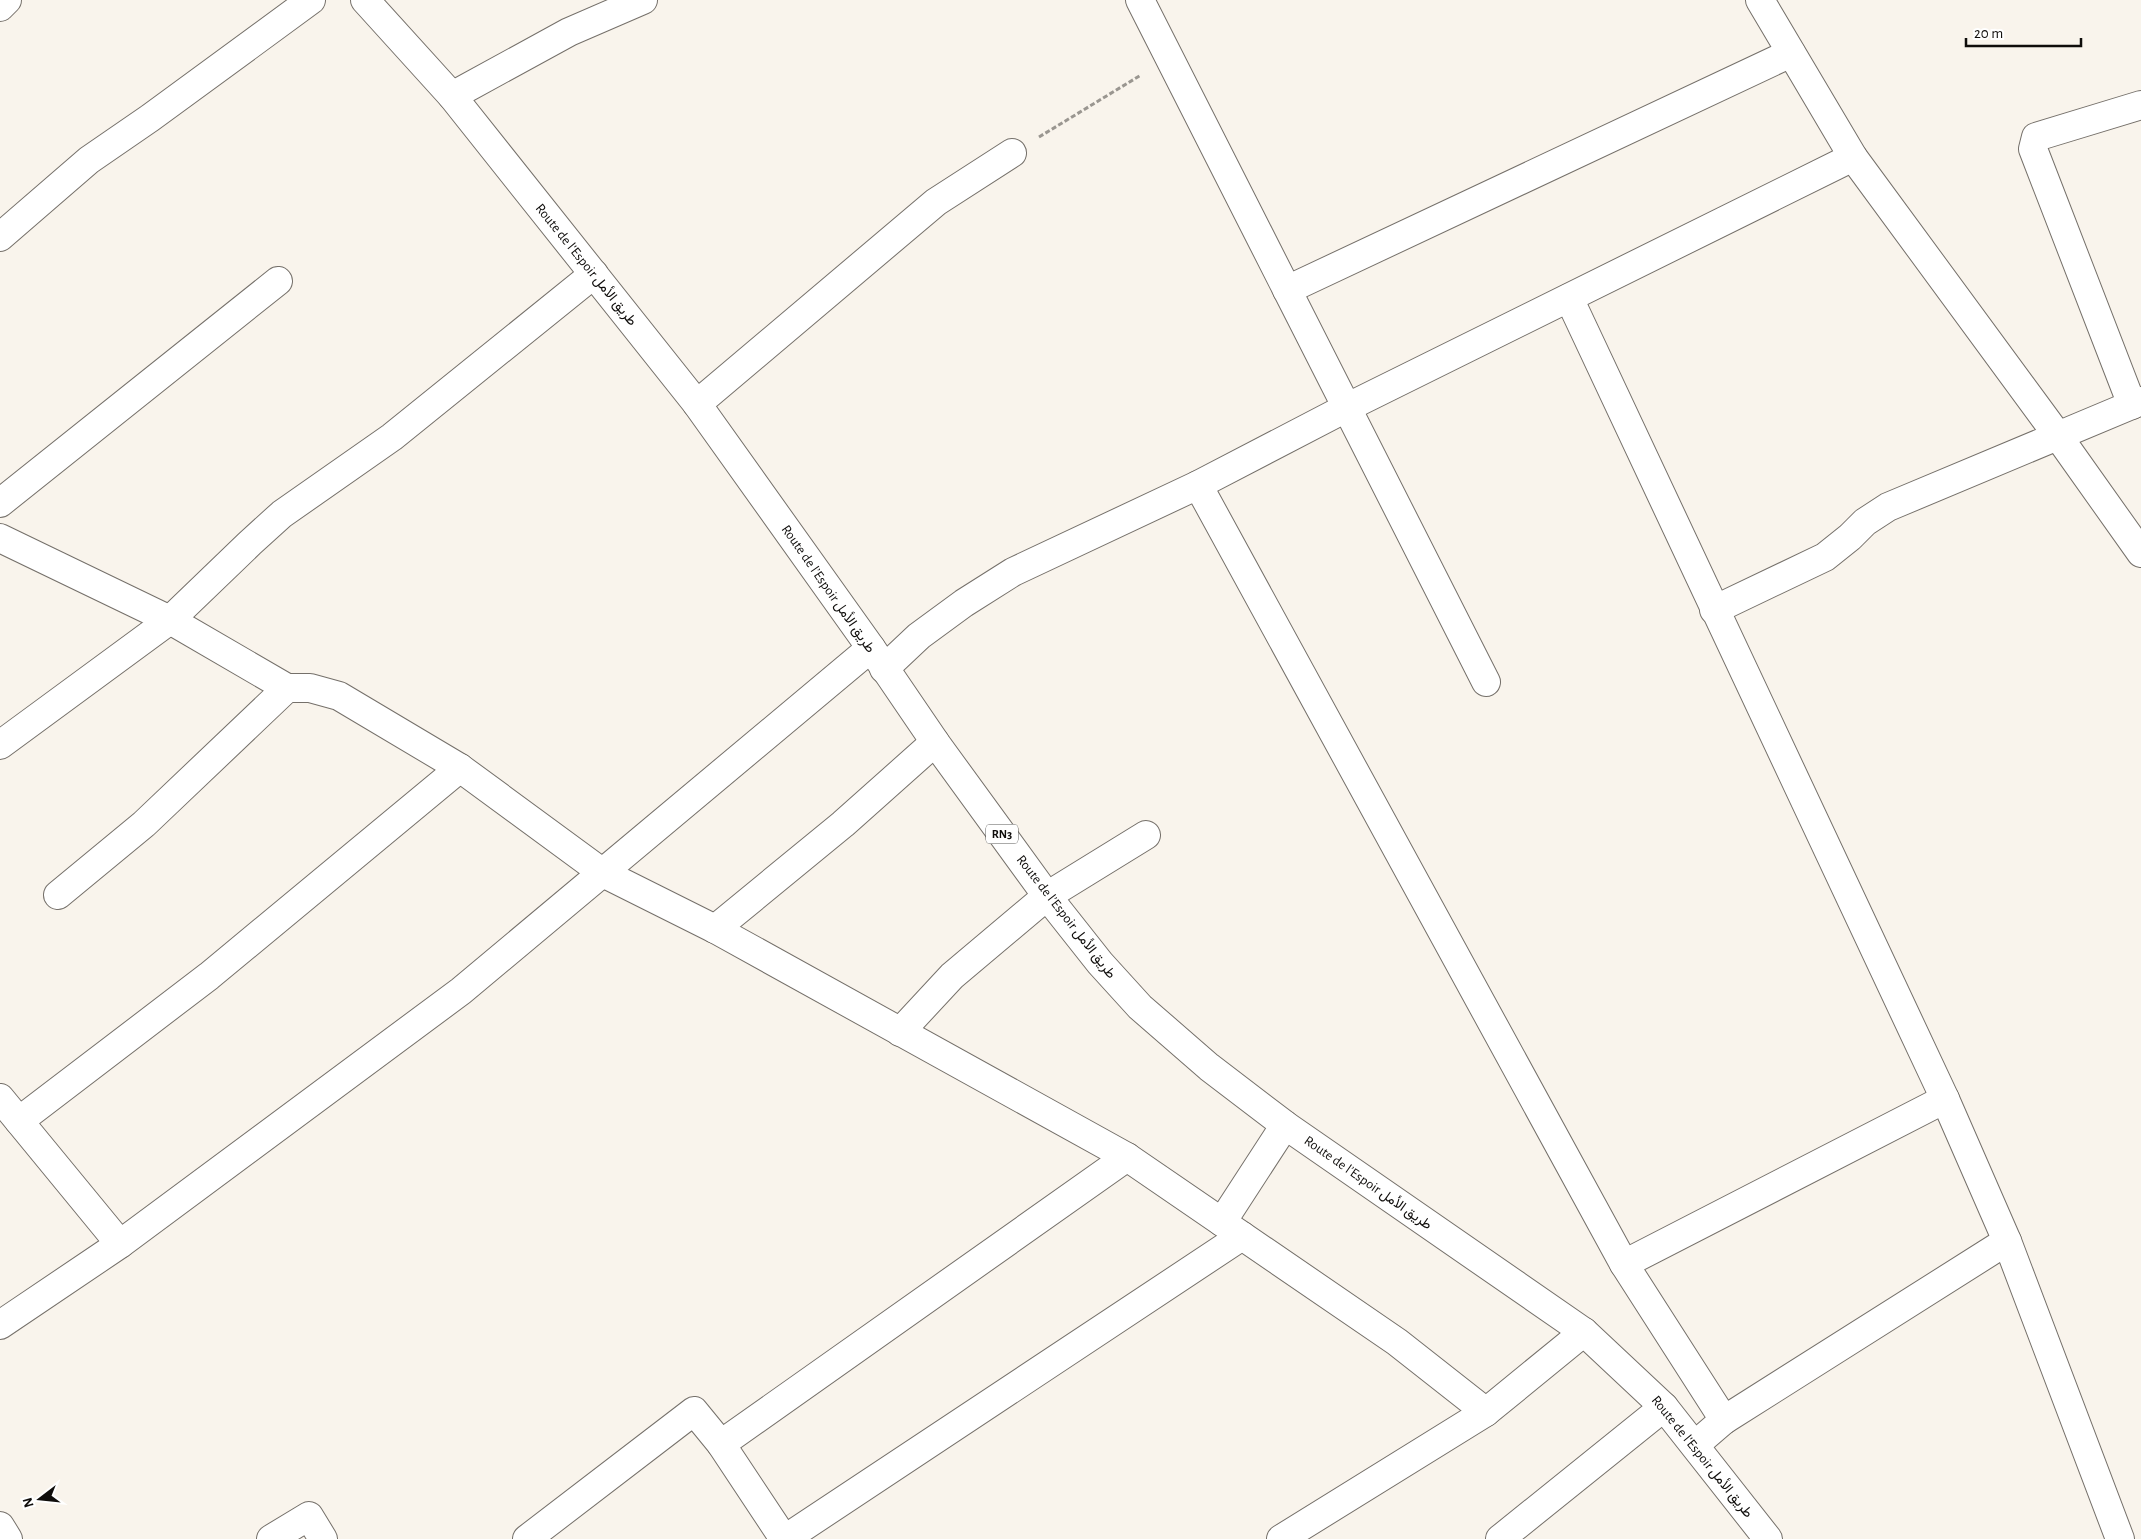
<svg xmlns="http://www.w3.org/2000/svg" width="2141" height="1539" font-family="'Alegreya Sans',Vazirmatn,sans-serif">
  <style>
    .lines { fill: none; stroke-linecap: round; stroke-linejoin: round }
    .minor-casing { stroke: #75706a; stroke-width: 30 }
    .highway-casing { stroke: #75706a; stroke-width: 30 }
    .path { stroke: #9a9690; stroke-width: 3; stroke-dasharray: 5 2.5; stroke-linecap: butt }
    .minor { stroke: #fff; stroke-width: 28 }
    .highway { stroke: #fff; stroke-width: 28 }
    .labels { text-anchor: middle; dominant-baseline: central; stroke-width: 4; stroke-linejoin: round; paint-order: stroke }
    .shield { fill: #fff; stroke: #575654; stroke-width: 1 }
    .shield-label { font-size: 12px; font-weight: bold; fill: #0f0d0b }
    .street-label { font-size: 14px; fill: #0f0d0b; stroke: #fff }
  </style>
  <rect width="100%" height="100%" fill="#f9f4ec"/>
  <g class="lines">
    <g class="minor-casing">
      <g id="minor">
        <polyline points="1140,0 1486,682"/>
        <polyline points="1760,0 1853,157 2058,436 2141,553"/>
        <polyline points="0,7 7,0"/>
        <polyline points="452,96 569,32 643,0"/>
        <polyline points="0,237 89,160 150,118 311,0"/>
        <polyline points="1287,290 1791,53"/>
        <polyline points="1569,298 1945,1099 2007,1241 2120,1539"/>
        <polyline points="697,404 936,202 1012,153"/>
        <polyline points="2132,405 2033,149 2036,137 2141,105"/>
        <polyline points="1198,485 1624,1264"/>
        <polyline points="0,503 278,281"/>
        <polyline points="0,538 170,620 287,688 310,688 339,696 460,768 603,873 715,929 1127,1157 1397,1342 1486,1412"/>
        <polyline points="1714,610 1825,557 1850,537 1865,522 1888,507 2141,401"/>
        <polyline points="884,669 919,636 964,603 1013,572 1198,485 1346,408 1853,157"/>
        <polyline points="0,745 170,620 250,543 282,514 392,437 594,274"/>
        <polyline points="58,895 144,824 287,688"/>
        <polyline points="715,929 843,824 935,742"/>
        <polyline points="900,1032 952,976 1047,896 1146,835"/>
        <polyline points="0,1098 120,1244"/>
        <polyline points="19,1121 209,976 460,768"/>
        <polyline points="1222,1222 1285,1125"/>
        <polyline points="0,1325 120,1244 461,991 871,648"/>
        <polyline points="1724,1420 1624,1264 1945,1099"/>
        <polyline points="721,1444 1127,1157"/>
        <polyline points="1695,1445 1724,1420 2007,1241"/>
        <polyline points="0,1526 8,1539"/>
        <polyline points="271,1539 309,1516 323,1539"/>
        <polyline points="527,1539 694,1411 721,1444 784,1539"/>
        <polyline points="785,1539 1242,1236"/>
        <polyline points="1281,1539 1486,1412 1584,1332"/>
        <polyline points="1500,1539 1664,1407"/>
      </g>
    </g>
    <g class="highway-casing">
      <polyline id="highway" points="365,0 452,96 697,404 871,648 935,742 1047,896 1100,963 1140,1007 1209,1067 1285,1125 1584,1332 1664,1407 1768,1539"/>
    </g>
    <polyline class="path" points="1039,137 1141,75"/>
    <use href="#minor" class="minor"/>
    <use href="#highway" class="highway"/>
  </g>
  <g class="labels">
    <rect class="shield" x="986" y="824.5" width="32" height="19" rx="4"/>
    <g class="shield-label">
      <text x="1002" y="834">RN3</text>
    </g>
    <g class="street-label">
      <text transform="translate(586 265) rotate(51)">Route de l’Espoir طريق الأمل</text>
      <text transform="translate(828 589) rotate(55)">Route de l’Espoir طريق الأمل</text>
      <text transform="translate(1066 917) rotate(52)">Route de l’Espoir طريق الأمل</text>
      <text transform="translate(1368 1183) rotate(35)">Route de l’Espoir طريق الأمل</text>
      <text transform="translate(1702 1457) rotate(51)">Route de l’Espoir طريق الأمل</text>
    </g>
  </g>
  <g transform="translate(40 1499) rotate(254)" stroke="#ffffff" stroke-width="4" paint-order="stroke">
  <path d="M0-4L9 19L0 12L-9 19Z" fill="#0f0d0b"/>
  <text y="-8" font-size="14" font-weight="bold" text-anchor="middle" fill="#0f0d0b">N</text>
  </g>
  <path d="M1966 38v8h115v-8" fill="none" stroke="#0f0d0b" stroke-width="2.5"/>
  <text x="1974" y="38" font-size="15" fill="#0f0d0b" stroke="#ffffff" stroke-width="4" paint-order="stroke">20 m</text>
</svg>
